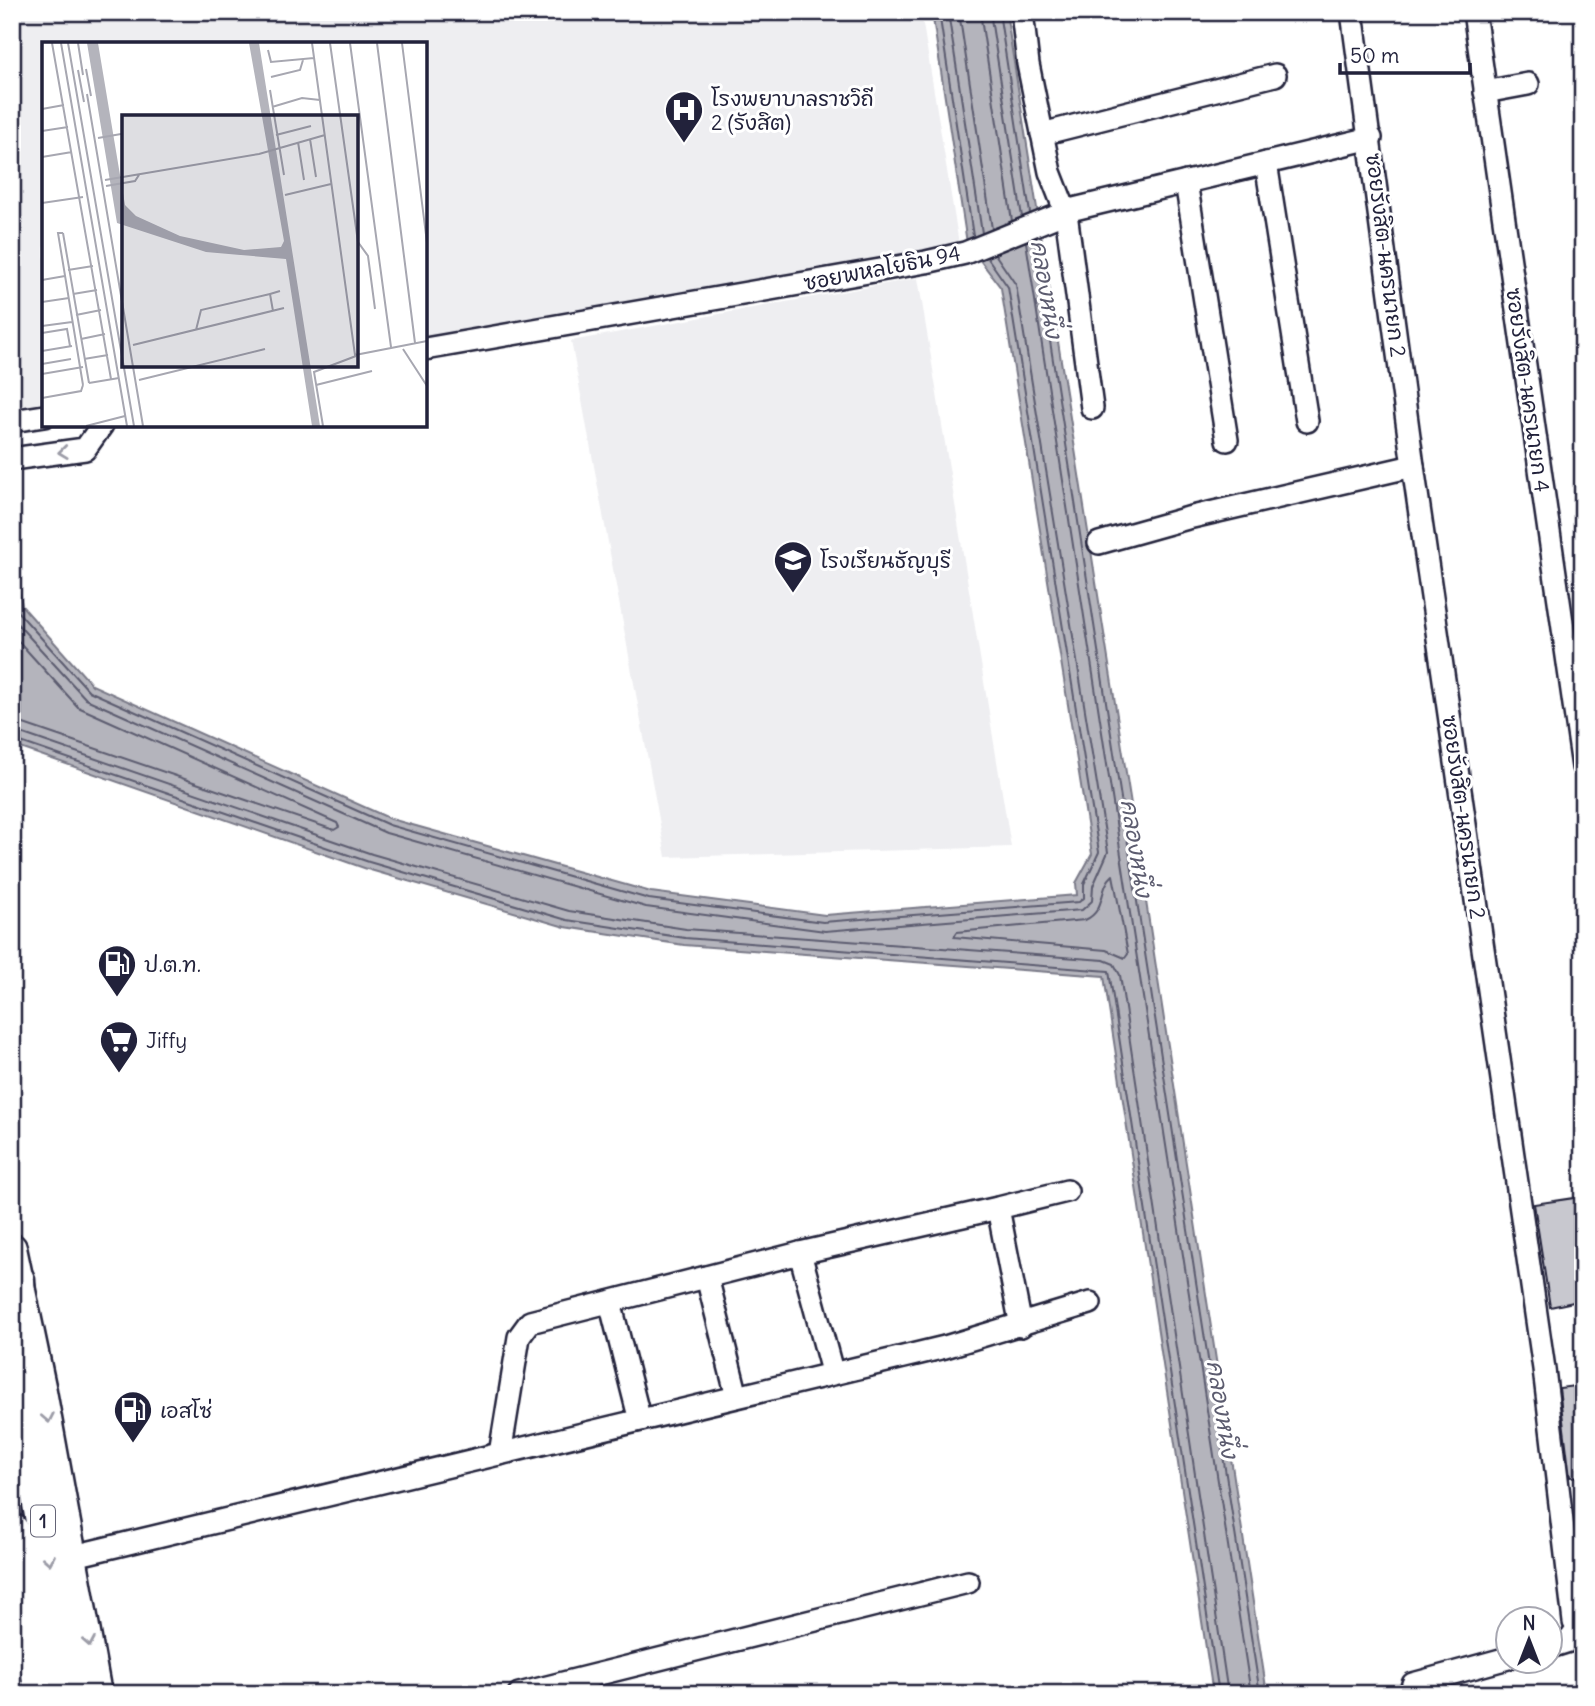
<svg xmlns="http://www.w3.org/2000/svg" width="1595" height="1706" font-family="Delius,'Playpen Sans Thai',sans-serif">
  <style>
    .built { fill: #eeeef1 }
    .water { fill: #b4b4bc; stroke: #7a7a88; stroke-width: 2 }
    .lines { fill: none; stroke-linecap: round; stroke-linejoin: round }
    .shore { stroke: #5c5c6f; stroke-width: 2 }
    .building { fill: #c8c8cf; stroke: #22223b; stroke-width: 2 }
    .minor-casing { stroke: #22223b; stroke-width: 26 }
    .major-casing { stroke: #22223b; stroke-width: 33 }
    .highway-casing { stroke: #22223b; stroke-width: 37 }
    .minor { stroke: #fff; stroke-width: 21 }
    .major { stroke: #fff; stroke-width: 28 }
    .highway { stroke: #fff; stroke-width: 32 }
    .oneway { stroke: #9c9ca7 }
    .labels { text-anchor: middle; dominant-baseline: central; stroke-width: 6; stroke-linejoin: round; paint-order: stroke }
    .shield { fill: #fff; stroke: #646476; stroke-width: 2 }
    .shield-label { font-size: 19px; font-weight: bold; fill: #22223b }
    .poi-label { font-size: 21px; fill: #22223b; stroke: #fff; text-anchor: start }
    .street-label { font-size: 21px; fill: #22223b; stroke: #fff }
    .water-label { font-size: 23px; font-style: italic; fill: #5c5c6f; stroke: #fff }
    .inset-road { fill: none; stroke: #a7a7b1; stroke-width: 2 }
    .view { fill: #22223b; fill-opacity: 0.15; stroke: #22223b; stroke-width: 3.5 }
    .inset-edge { fill: none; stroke: #22223b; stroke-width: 3.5 }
  </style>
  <rect width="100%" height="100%" fill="#fff"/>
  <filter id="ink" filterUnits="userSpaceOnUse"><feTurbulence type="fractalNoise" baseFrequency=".0143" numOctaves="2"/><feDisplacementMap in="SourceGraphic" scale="14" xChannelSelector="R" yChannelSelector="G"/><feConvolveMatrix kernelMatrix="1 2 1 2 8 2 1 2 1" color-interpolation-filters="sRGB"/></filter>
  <g filter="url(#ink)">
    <g class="built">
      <polygon points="12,12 921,12 959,244 878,262 425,339 425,44 44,44 44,405 12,410"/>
      <polygon points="918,278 1011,847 666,857 571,341"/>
    </g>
    <polygon class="water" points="932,12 1006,12 1136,836 1267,1694 1213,1694 1104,976 684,945 565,927 367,869 12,745 12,551 22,606 92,685 391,819 651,892 825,915 1077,895 1076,883 1092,854 1001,288 967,243"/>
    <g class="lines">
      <g class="shore">
        <polyline points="939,12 973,236"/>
        <polyline points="948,12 982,233"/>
        <polyline points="959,12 992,229"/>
        <polyline points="980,12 1012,221"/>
        <polyline points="990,12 1022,217"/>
        <polyline points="999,12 1030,213"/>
        <polyline points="1034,238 1260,1694"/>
        <polyline points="1026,242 1251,1694"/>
        <polyline points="12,589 17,611 89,691 389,825 649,899 823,922 1079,902 1084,898 1084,884 1099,852 1008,287 987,257"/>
        <polyline points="12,618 86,699 386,833 646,907 825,931 1082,910 1092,901 1093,886 1108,852 1016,285 995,254"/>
        <polyline points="12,634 78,707 337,823 339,827 334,830 12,720"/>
        <polyline points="12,730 372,854 569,911 686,929 1104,960 1114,964 1120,975 1228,1694"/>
        <polyline points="12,739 369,862 567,920 685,938 1109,971 1219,1694"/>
        <path d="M1113,875l15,79 -3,4 -19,-8 -152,-13 3,-5 128,-12c22,-10 13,-32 28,-45z"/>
      </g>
    </g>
    <g class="building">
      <polygon points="1581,1197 1583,1300 1550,1307 1534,1204"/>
      <polygon points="1583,1385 1583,1476 1570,1477 1559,1388"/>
    </g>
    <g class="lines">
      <g class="minor-casing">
        <g id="minor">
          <polyline points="1022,12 1028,64 1050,172 1066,213 1092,408"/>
          <polyline points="1352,12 1413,466 1544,1369 1574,1622 1583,1627"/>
          <polyline points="1474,12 1583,767"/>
          <polyline points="1485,92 1528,84"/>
          <polyline points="1042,134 1275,75"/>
          <polyline points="1266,163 1307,421"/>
          <polyline points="1186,182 1227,440"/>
          <polyline points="425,349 926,262 965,253 1074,209 1371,138"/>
          <polyline points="12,421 44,416"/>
          <polyline points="12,459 85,449 102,425"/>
          <polyline points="1099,543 1188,518 1413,466"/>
          <polyline points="800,1253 830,1364"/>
          <polyline points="707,1277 735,1389"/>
          <polyline points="610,1302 637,1409"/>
          <polyline points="1021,1326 998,1208 1067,1191"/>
          <polyline points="500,1454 519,1337 530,1322 800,1253 998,1208"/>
          <polyline points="74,1556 945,1347 1090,1303"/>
          <polyline points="1550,1647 1569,1641 1579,1627"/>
          <polyline points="519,1694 968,1582"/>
          <polyline points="1410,1694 1413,1684 1508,1658"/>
        </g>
      </g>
      <g class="major-casing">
        <polyline id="major" points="12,1248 42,1391 97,1694"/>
      </g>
      <g class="highway-casing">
        <g id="highway">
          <polyline points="18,1280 22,1369"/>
          <polyline points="12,1348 72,1694"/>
          <polyline points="12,1530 41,1694"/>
        </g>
      </g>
      <use href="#minor" class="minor"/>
      <use href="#major" class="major"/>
      <use href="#highway" class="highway"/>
    </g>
    <defs><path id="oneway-chevron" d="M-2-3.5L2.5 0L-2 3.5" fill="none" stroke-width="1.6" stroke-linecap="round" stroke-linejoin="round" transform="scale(1.75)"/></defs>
    <g class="oneway">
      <use href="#oneway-chevron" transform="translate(63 452) rotate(173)"/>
      <use href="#oneway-chevron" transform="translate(48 1418) rotate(79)"/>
      <use href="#oneway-chevron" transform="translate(49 1560) rotate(80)"/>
      <use href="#oneway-chevron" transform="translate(89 1642) rotate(80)"/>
    </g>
  </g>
  <defs>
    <g id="hospital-pin" transform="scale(2.0125)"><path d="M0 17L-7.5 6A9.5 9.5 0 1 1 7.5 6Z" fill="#22223b" stroke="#fff"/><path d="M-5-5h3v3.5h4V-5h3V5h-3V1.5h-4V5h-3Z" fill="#fff"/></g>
    <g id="school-pin" transform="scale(2.0125)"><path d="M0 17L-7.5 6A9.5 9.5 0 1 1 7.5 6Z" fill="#22223b" stroke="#fff"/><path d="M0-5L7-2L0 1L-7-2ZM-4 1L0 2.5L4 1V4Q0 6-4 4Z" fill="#fff"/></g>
    <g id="fuel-pin" transform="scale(2.0125)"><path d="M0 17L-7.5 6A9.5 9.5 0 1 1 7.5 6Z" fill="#22223b" stroke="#fff"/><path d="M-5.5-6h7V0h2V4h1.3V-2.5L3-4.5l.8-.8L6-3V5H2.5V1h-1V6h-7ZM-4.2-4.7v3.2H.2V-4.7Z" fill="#fff"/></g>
    <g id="supermarket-pin" transform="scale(2.0125)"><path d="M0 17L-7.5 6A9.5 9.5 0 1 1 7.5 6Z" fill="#22223b" stroke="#fff"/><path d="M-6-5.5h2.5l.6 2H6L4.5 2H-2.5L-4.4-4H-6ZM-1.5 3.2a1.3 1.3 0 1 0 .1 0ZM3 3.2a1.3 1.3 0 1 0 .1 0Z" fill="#fff"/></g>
  </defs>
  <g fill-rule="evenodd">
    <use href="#hospital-pin" x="684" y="110"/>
    <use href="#school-pin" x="793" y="560"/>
    <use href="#fuel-pin" x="117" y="964"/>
    <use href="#supermarket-pin" x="119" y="1040"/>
    <use href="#fuel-pin" x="133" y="1410"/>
  </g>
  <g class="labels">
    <rect class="shield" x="31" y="1505.5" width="24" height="31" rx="5"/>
    <g class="shield-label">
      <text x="43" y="1521">1</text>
    </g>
    <g class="poi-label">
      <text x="711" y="98">โรงพยาบาลราชวิถี<tspan x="711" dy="24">2 (รังสิต)</tspan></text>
      <text x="820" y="560">โรงเรียนธัญบุรี</text>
      <text x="144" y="964">ป.ต.ท.</text>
      <text x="146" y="1040">Jiffy</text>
      <text x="160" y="1410">เอสโซ่</text>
    </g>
    <g class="street-label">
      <text transform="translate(1386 255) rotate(83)">ซอยรังสิต-นครนายก 2</text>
      <text transform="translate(882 268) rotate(-11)">ซอยพหลโยธิน 94</text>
      <text transform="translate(1528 390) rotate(82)">ซอยรังสิต-นครนายก 4</text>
      <text transform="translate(1464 817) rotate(82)">ซอยรังสิต-นครนายก 2</text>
    </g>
    <g class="water-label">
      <text transform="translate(1047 289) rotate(81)">คลองหนึ่ง</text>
      <text transform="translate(1137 848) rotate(81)">คลองหนึ่ง</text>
      <text transform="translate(1223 1409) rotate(81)">คลองหนึ่ง</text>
    </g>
  </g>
  <g transform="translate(42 42)">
    <rect width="385" height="385" fill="#fff"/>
    <path d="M45,1h11l27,162 11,11 44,20 64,14 37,-3 3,-6 -35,-198h10l61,383h-8l-26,-167 -80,-7 -89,-29z" fill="#b4b4bc"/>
    <path class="inset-road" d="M10,1l59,336M19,1l66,383M26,1l66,383M36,1l5,32M270,1l43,312 72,-14M288,1l28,199 10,14 7,53M308,1l41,304M335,1l38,300M360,1l25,200M226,8l3,12 43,-4M44,27l5,27M36,28l6,32M229,35l29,-7 3,-10M228,48l14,85M45,52l56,332M230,65l30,-9 18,2M0,67l22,-4M0,89l26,-4M234,93l35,-9M56,96l23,-4M268,97l6,38M256,100l6,38M0,115l30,-5M63,138l154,-26 66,-19M64,144l29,-5 4,-6M243,153l46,-11M0,161l41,-6M21,191h-5l25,152M21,191l26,150M26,228l25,-4M0,238l23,-4M31,252l24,-4M0,260l27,-4M231,269l-3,-17 10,-3M34,273l25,-5M0,284l30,-4M154,288l5,-20 69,-16M0,291l25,-4 3,17M39,297l24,-5M91,303l151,-37M361,307l24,37M0,309l30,-5M42,317l24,-4M0,322l29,-5M0,332l41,-7M97,338l126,-31M47,341l30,-5M274,343l56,-14M0,356l39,-7 2,-6M44,384l39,-10M281,384l-9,-54 42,-16"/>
    <path class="view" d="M80,73h236v252h-236z"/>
    <rect width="385" height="385" class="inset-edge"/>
  </g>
  <rect width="1595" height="1706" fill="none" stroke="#fff" stroke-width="42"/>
  <rect x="21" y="21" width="1553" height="1664" fill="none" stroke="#22223b" stroke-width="2.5" filter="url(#ink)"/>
  <g transform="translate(1529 1640)"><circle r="33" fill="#ffffff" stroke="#a7a7b1" stroke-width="2"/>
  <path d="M0-5L12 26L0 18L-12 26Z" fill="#22223b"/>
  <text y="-10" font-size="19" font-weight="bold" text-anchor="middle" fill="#22223b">N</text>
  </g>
  <path d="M1340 63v10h130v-10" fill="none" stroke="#22223b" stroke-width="3.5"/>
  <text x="1350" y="63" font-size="21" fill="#22223b" stroke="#ffffff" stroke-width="5" paint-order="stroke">50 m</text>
</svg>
